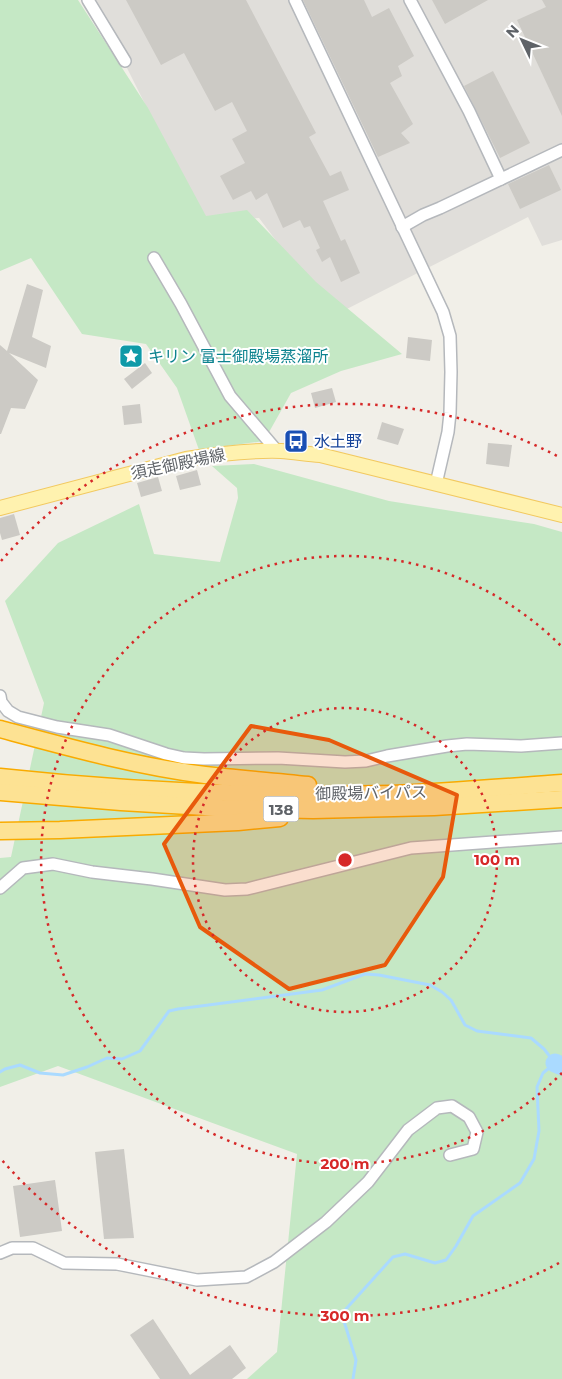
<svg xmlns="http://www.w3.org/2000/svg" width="562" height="1379" font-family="Montserrat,'Noto Sans JP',sans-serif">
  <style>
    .industrial { fill: #e0deda }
    .green { fill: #c5e8c5 }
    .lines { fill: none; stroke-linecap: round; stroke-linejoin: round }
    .stream { stroke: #aadaff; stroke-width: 3 }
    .river { stroke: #aadaff; stroke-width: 19 }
    .building { fill: #cccac5 }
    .minor-casing { stroke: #b5b8bc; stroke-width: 14 }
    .major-casing { stroke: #f2c960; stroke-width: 16 }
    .highway-casing { stroke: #f9ab00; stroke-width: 19 }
    .minor { stroke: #fff; stroke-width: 11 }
    .major { stroke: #fff2af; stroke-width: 14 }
    .highway { stroke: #fde293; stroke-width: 16 }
    .marked { fill: #e8590c; fill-opacity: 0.2; stroke: #e8590c; stroke-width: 4; stroke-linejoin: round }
    .ring { fill: none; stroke: #d62828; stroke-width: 2.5; stroke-dasharray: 2.5 5 }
    .labels { text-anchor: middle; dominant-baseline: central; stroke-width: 4; stroke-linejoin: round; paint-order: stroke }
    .shield { fill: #fff; stroke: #8f9295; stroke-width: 1 }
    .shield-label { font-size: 15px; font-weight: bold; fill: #5f6368 }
    .culture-label { font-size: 16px; fill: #0d838f; stroke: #fff; text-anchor: start }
    .transit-label { font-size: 16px; fill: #164399; stroke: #fff; text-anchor: start }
    .street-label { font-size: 16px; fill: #5f6368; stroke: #fff }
    .centre { fill: #d62828; stroke: #fff; stroke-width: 2.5 }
    .ring-label { font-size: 15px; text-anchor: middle; font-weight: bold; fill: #d62828; stroke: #fff; stroke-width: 4; stroke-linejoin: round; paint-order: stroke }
  </style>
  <rect width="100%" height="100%" fill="#f1efe8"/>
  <polygon class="industrial" points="93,0 562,0 562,240 542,246 528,217 333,316 259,218 203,220"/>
  <g class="green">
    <polygon points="0,0 78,0 148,108 206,216 247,210 316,282 402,354 341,371 291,393 264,441 199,450 177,388 146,344 82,334 31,258 0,271"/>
    <polygon points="254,464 389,501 534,524 562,532 562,1379 247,1379 277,1352 297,1154 58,1066 0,1087 0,858 11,857 44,703 5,601 58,543 139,504 154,554 220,562 238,498 237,488 212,466"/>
  </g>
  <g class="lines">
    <polyline class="stream" points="0,1072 5,1069 20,1065 40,1073 63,1075 87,1067 107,1058 122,1059 140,1051 169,1011 178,1009 322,990 365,974 379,975 430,985 442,992 451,1000 465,1025 477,1031 531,1038 544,1049 555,1063 543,1073 537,1087 539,1131 534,1159 520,1183 473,1216 456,1246 446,1260 435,1263 405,1254 393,1257 346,1309 343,1318 356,1360 353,1379"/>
    <polyline class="river" points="555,1063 562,1066"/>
  </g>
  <g class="building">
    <polygon points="126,0 246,0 316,133 309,137 330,176 341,171 349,190 323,201 341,241 345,239 360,273 341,282 330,257 322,262 316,250 320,248 310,226 304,228 300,220 283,228 267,193 256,200 251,191 233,200 220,176 245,163 232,139 247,131 232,102 215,111 184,53 161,65"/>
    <polygon points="303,0 364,0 372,17 389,8 414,56 398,66 402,76 390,83 413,124 401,133 410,143 378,157"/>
    <polygon points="432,0 488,0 445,24"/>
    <polygon points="542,0 562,0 562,116 517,20 546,7"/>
    <polygon points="493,71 530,143 500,158 464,86"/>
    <polygon points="549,165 561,190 520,209 508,184"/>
    <polygon points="27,284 43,290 32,337 51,346 46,368 9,353 38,380 25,409 11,408 1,434 0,434 0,345 7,351"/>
    <polygon points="408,337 432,340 430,361 406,358"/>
    <polygon points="145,363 152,373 132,389 124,379"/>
    <polygon points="332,388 336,402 315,408 311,393"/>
    <polygon points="140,404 142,423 124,425 122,406"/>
    <polygon points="382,422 404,429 398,445 377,439"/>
    <polygon points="488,443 512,445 509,467 486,464"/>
    <polygon points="197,470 201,485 180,490 176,476"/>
    <polygon points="158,477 162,491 141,497 137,483"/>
    <polygon points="14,514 20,535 2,540 0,533 0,518"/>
    <polygon points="124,1149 134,1238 104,1239 95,1152"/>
    <polygon points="55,1180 62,1231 20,1237 13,1186"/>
    <polygon points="153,1319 190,1375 230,1345 246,1368 232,1379 160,1379 130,1335"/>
  </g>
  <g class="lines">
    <g class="minor-casing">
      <g id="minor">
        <polyline points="88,0 125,61"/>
        <polyline points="295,0 443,312 450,336 451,372 450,413 448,432 436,484"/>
        <polyline points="410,0 469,111 501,179"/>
        <polyline points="402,227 423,215 440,208 562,150"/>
        <polyline points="154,258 181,304 230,396 277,451"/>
        <polyline points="0,696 1,702 8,711 18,717 57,727 109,735 166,754 184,758 204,759 278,758 345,762 366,761 387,756 447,746 467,744 521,746 562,743"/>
        <polyline points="0,888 23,868 53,864 92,872 152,879 225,890 247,889 411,848 562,837"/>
        <polyline points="0,1253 12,1248 33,1248 64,1263 117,1264 197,1280 246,1277 274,1262 326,1222 368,1182 408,1130 437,1108 452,1106 469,1117 477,1132 473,1149 450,1155"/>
      </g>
    </g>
    <g class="major-casing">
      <path id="major" d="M0,508l186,-49c31,-5 63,-9 95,-8 13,1 26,3 39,4l242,60"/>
    </g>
    <g class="highway-casing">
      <g id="highway">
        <path d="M0,729c67,18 135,37 205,46 34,4 68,6 103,10"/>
        <path d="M0,777c130,14 261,20 392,17 57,-2 114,-7 170,-11"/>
        <polyline points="0,792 121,802 222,808 313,810 434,807 562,799"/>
        <polyline points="0,831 60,830 238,822 280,818"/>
      </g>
    </g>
    <use href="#minor" class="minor"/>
    <use href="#major" class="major"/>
    <use href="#highway" class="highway"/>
  </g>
  <path class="marked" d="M251,726l78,14 128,55 -14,82 -58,88 -96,24 -89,-62 -36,-83z"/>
  <g class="ring">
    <circle cx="345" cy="860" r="152"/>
    <path d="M562 1073A304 304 0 1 1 562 647"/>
    <path d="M559 1263A456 456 0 0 1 1 1159M1 561A456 456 0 0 1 559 457"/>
  </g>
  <defs>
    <g id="sight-square" transform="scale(1.25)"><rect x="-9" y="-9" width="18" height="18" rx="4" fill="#0f9aa8" stroke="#fff"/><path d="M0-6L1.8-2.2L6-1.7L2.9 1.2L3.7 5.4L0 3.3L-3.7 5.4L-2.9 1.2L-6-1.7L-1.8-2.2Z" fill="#fff"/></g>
    <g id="bus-square" transform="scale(1.25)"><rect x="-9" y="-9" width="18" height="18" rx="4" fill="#1a4fb4" stroke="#fff"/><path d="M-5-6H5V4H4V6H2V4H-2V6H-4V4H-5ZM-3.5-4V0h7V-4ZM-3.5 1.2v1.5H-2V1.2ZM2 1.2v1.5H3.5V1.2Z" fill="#fff"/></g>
  </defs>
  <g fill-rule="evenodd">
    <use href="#sight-square" x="131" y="356"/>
    <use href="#bus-square" x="296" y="441"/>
  </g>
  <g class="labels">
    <rect class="shield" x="263.5" y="796.5" width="35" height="25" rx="4"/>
    <g class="shield-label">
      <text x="281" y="809">138</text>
    </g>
    <g class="culture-label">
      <text x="148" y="356">キリン 富士御殿場蒸溜所</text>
    </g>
    <g class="transit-label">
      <text x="314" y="441">水土野</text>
    </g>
    <g class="street-label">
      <text transform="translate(178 464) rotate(-12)">須走御殿場線</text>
      <text transform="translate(371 793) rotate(-1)">御殿場バイパス</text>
    </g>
  </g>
  <circle cx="345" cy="860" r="8" class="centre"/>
  <g class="ring-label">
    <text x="497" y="865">100 m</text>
    <text x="345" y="1169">200 m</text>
    <text x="345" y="1321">300 m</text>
  </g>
  <g transform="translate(522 40) rotate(313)" stroke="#ffffff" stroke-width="4" paint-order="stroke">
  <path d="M0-4L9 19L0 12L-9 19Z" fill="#5f6368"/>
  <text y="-8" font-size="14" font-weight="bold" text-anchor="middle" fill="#5f6368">N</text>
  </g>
</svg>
